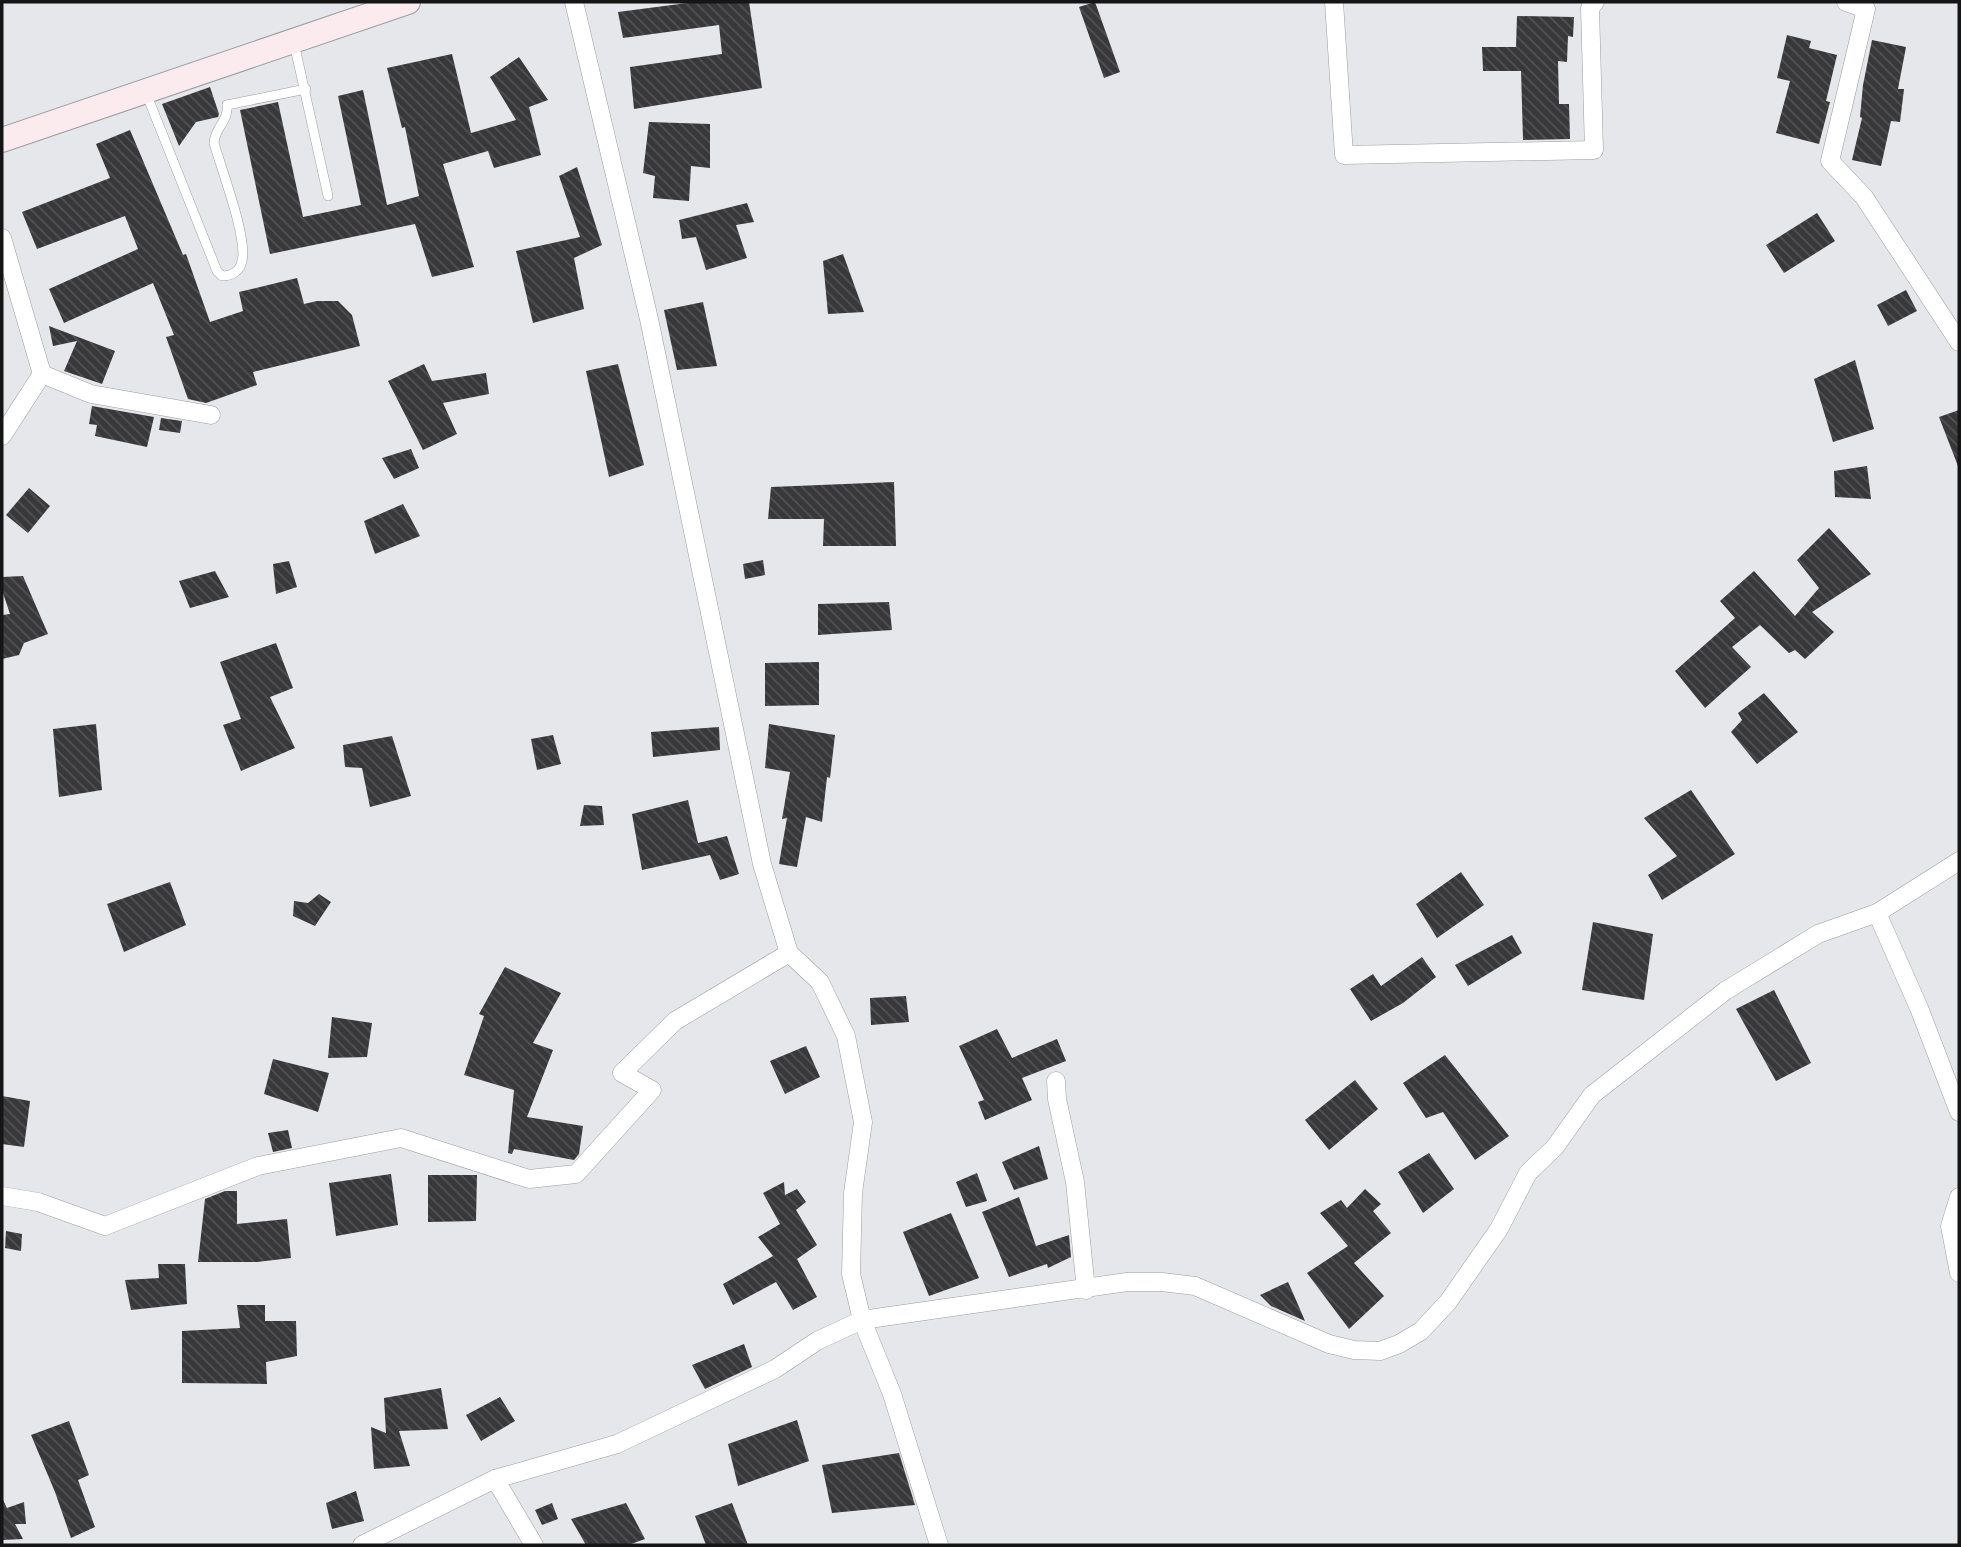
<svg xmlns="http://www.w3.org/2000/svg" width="1961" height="1547" font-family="Montserrat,sans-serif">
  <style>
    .building { fill: url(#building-back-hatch) }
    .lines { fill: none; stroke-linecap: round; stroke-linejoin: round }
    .service-casing { stroke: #9b9d9f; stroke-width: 10 }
    .minor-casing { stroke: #9b9d9f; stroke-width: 19 }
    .secondary-casing { stroke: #9b9d9f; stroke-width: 26 }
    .service { stroke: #fff; stroke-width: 9 }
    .minor { stroke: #fff; stroke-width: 18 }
    .secondary { stroke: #fbebef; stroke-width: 24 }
  </style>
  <defs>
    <pattern id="building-back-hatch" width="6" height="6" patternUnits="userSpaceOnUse" patternTransform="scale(1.75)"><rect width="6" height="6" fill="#38383a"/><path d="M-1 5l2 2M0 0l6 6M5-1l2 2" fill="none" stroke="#525253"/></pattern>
  </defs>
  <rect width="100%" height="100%" fill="#e6e7ea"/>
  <g class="building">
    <polygon points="695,2 749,2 762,88 634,109 630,67 722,54 719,25 623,38 618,12"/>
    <polygon points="1095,2 1120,72 1104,78 1079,7"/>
    <polygon points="1517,16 1574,17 1573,37 1568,36 1567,62 1558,61 1559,104 1569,104 1570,139 1523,140 1521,71 1483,71 1482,47 1516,47"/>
    <polygon points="1787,35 1811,41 1809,48 1837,55 1826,101 1830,102 1819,144 1776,133 1790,81 1777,78"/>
    <polygon points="1872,40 1906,47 1898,89 1904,89 1900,122 1891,121 1881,166 1852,160 1862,118 1860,117 1863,85"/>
    <polygon points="452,54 471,133 516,120 490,77 519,57 548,100 529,107 541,155 494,168 488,151 443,164 474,267 432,277 415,224 270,254 240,110 278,102 303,217 361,205 338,96 363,90 387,205 419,196 405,127 402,128 387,68"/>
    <polygon points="210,87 219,114 218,117 196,122 179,146 162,104"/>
    <polygon points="649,122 710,124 710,168 691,166 689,201 653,198 655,176 643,173"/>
    <polygon points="130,130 183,255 186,254 210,322 243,311 239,292 297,278 304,304 317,301 338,301 352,315 360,346 253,372 257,385 206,403 188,399 166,337 174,335 153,283 64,323 49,289 138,249 125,216 37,249 22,212 110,178 96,144"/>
    <polygon points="577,167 602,245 574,258 584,309 533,323 516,251 580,237 559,176"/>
    <polygon points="747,203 754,222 736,225 747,258 706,270 696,237 682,239 679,220"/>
    <polygon points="1817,213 1835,241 1784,273 1766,245"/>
    <polygon points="843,254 864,312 828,314 823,261"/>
    <polygon points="1906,290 1917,311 1888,326 1877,305"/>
    <polygon points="703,302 717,366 677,370 664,310"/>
    <polygon points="49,326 115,351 102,384 64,371 77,341 53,346"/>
    <polygon points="1855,360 1874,429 1833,442 1814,379"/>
    <polygon points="424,364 432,381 486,373 489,394 443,403 457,434 423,450 388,381"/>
    <polygon points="618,364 644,465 609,477 586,371"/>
    <polygon points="92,406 154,417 147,447 95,436 97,425 89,424"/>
    <polygon points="1959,410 1959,466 1958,466 1939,417"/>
    <polygon points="161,418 182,421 180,433 159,430"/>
    <polygon points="411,449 419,468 394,479 382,458"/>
    <polygon points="1867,466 1871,499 1835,497 1834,471"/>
    <polygon points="894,482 896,546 823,546 824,519 768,519 771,487"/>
    <polygon points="29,488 50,506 28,533 6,515"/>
    <polygon points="403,504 420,536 375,554 364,521"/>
    <polygon points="1829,528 1871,574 1812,612 1834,632 1805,659 1795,650 1789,653 1760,625 1732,647 1751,667 1705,708 1675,671 1735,618 1720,601 1754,571 1795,616 1819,588 1797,560"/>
    <polygon points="763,560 765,575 745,579 743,564"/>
    <polygon points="289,561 297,587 276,594 273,564"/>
    <polygon points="215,571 229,597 190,608 179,581"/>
    <polygon points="23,576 48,634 24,643 19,655 2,659 2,615 10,614 2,590 2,577"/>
    <polygon points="889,602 892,630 818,635 818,604"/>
    <polygon points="276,643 293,688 270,697 295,748 241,771 223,725 241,719 220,662"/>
    <polygon points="819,662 819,705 765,706 765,663"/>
    <polygon points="1764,693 1798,732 1757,764 1731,732 1742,720 1738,713"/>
    <polygon points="96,724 102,790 59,797 53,729"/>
    <polygon points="769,724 835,735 830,778 827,777 822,822 806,817 797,867 779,864 787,818 782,819 790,772 765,768"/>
    <polygon points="719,727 720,750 653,757 651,732"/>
    <polygon points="553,735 561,764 537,770 531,739"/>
    <polygon points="392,736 411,796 370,807 362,768 345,767 343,745"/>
    <polygon points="1691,790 1735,854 1662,900 1648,875 1677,856 1644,818"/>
    <polygon points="688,800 698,843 727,836 739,874 720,880 710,855 642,870 632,814"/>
    <polygon points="584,805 602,806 604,825 580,826"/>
    <polygon points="1461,872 1484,905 1437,938 1416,904"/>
    <polygon points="170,882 186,925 124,952 107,904"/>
    <polygon points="319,894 331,902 315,926 293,916 294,901 308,903"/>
    <polygon points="1593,922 1653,934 1644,1000 1582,990"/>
    <polygon points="1512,935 1522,953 1468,986 1455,965"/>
    <polygon points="1422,957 1436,977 1403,1003 1371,1021 1350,989 1373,974 1381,986"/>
    <polygon points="505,967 561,993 533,1043 553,1050 527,1117 583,1126 579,1154 574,1160 514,1149 512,1154 508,1153 514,1090 464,1075 484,1016 479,1014"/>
    <polygon points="1774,990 1811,1063 1776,1081 1736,1009"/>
    <polygon points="906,996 909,1022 871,1025 870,998"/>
    <polygon points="332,1017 372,1023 367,1057 328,1058"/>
    <polygon points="997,1029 1012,1058 1057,1039 1066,1061 1022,1078 1032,1100 985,1120 978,1102 984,1100 959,1046"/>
    <polygon points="806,1046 820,1077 785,1094 770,1061"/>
    <polygon points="1445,1055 1509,1136 1475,1160 1443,1112 1426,1118 1403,1083"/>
    <polygon points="273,1059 329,1073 318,1112 264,1094"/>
    <polygon points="1355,1080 1378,1109 1329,1150 1305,1120"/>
    <polygon points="2,1096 30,1101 24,1147 2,1144"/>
    <polygon points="288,1130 292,1148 273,1152 268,1133"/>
    <polygon points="1039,1146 1048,1179 1014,1190 1002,1162"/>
    <polygon points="1429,1153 1454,1189 1423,1213 1398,1172"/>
    <polygon points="977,1173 987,1201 966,1207 956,1182"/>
    <polygon points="391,1174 398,1225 336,1236 329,1183"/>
    <polygon points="428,1175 477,1175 476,1221 428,1222"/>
    <polygon points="784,1182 785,1195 797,1189 806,1202 796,1210 817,1245 797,1259 817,1297 793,1310 776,1282 733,1305 723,1284 773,1256 758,1237 780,1224 763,1193"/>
    <polygon points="1365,1189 1381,1204 1373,1211 1391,1233 1354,1263 1384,1296 1349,1329 1307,1273 1348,1246 1320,1213 1341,1200 1347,1208"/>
    <polygon points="225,1191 237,1191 237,1224 287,1219 291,1258 257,1262 198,1262 205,1199"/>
    <polygon points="1019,1197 1036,1246 1069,1235 1071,1257 1048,1268 1047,1264 1009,1277 982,1212"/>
    <polygon points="951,1213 979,1278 929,1296 903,1232"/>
    <polygon points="6,1231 22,1234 21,1251 5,1248"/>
    <polygon points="158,1264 185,1264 187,1304 131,1310 125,1280 159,1278"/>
    <polygon points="1288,1282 1293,1293 1305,1321 1271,1306 1260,1295"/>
    <polygon points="237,1305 265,1305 265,1321 296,1321 297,1356 266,1362 267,1384 182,1383 182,1331 240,1328"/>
    <polygon points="744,1344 752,1367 705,1389 692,1365"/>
    <polygon points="441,1388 448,1429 399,1431 410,1466 374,1469 371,1427 386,1433 384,1398"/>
    <polygon points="500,1397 515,1421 481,1441 466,1415"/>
    <polygon points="797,1420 809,1461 738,1486 728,1444"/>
    <polygon points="69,1421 89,1475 78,1480 95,1527 71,1538 55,1492 31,1435"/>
    <polygon points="899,1453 915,1505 832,1513 822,1465"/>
    <polygon points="356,1491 364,1521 332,1529 326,1503"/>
    <polygon points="2,1498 7,1508 24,1502 26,1524 15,1524 23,1539 2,1540"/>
    <polygon points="552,1503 558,1519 542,1525 535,1510"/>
    <polygon points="626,1503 645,1539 628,1545 586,1545 571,1519"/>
    <polygon points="732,1503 748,1545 706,1545 695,1516"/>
  </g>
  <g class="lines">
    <g class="service-casing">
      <g id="service">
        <polyline points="294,43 328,196"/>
        <path d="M146,93l71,178 5,5c10,0 18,-5 20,-15 6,-22 -21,-93 -28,-118 1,-16 15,-22 13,-38l79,-16"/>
      </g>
    </g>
    <g class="minor-casing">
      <g id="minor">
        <polyline points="1334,2 1344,155 1594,150 1590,8 1595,2"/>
        <polyline points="1846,2 1866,9 1830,161 1864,197 1959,342"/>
        <polyline points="2,238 42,374 2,436"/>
        <polyline points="42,374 91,394 211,415"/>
        <polyline points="1877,913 1919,1008 1959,1112"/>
        <polyline points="1056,1081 1057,1099 1075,1182 1086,1290"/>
        <polyline points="2,1196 38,1202 105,1226 258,1166 401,1138 529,1179 576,1174 652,1090 622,1073 675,1021 789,953"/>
        <polyline points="1959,1197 1950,1226 1959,1273"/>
        <polyline points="495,1479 534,1545"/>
        <polyline points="362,1545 495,1479 617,1444 775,1369 817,1341 862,1320 851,1274 853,1193 863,1122 846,1036 820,982 789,953 762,864 649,319 574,2"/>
        <polyline points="939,1545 892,1394 862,1320 1127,1282 1162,1282 1195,1286 1329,1344 1354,1350 1380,1351 1399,1344 1421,1331 1448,1302 1499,1229 1528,1173 1555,1147 1592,1095 1725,991 1818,934 1877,913 1959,861"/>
      </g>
    </g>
    <g class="secondary-casing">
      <polyline id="secondary" points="2,140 408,2"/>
    </g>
    <use href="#service" class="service"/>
    <use href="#minor" class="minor"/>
    <use href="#secondary" class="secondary"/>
  </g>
  <rect width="1961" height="1547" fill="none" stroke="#151516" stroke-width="7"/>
</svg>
